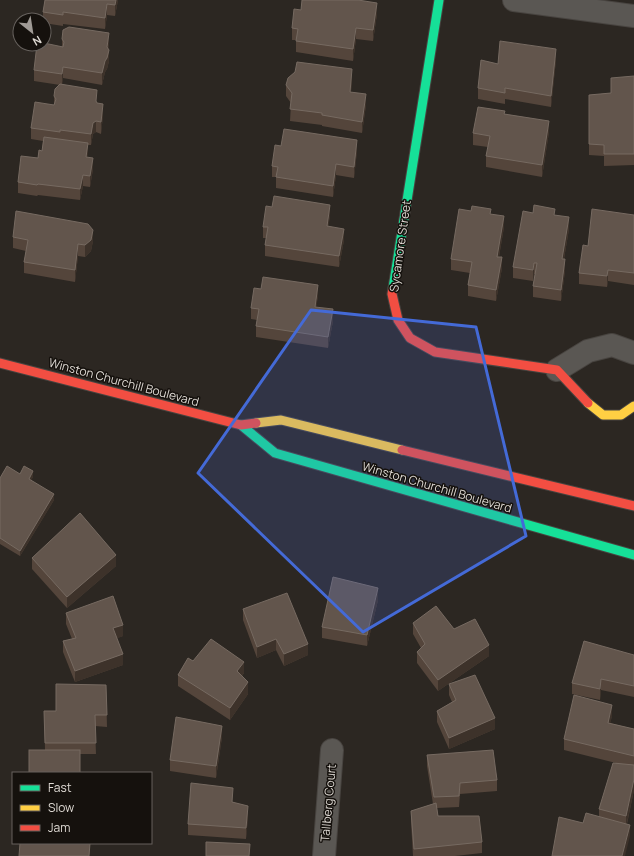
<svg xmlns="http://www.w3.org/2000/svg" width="634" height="856" font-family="Manrope,sans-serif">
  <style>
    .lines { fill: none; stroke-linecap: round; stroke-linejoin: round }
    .street-casing { stroke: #484440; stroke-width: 24 }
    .fast-casing { stroke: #484440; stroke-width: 11 }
    .slow-casing { stroke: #484440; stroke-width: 11 }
    .jam-casing { stroke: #484440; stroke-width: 11 }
    .street { stroke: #5a5753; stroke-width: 22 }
    .fast { stroke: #16e098; stroke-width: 9 }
    .slow { stroke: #ffcf43; stroke-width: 9 }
    .jam { stroke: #f24e42; stroke-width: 9 }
    .wall { fill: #54453b }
    .shaded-wall { fill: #3d322a }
    .building { fill: #62554c; stroke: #766a61 }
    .marked { fill: #446ad7; fill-opacity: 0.2; stroke: #446ad7; stroke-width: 3; stroke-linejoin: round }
    .labels { text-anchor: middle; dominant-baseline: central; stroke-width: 3; stroke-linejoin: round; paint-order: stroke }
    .street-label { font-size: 12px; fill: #dfdad4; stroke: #15110d }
  </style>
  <rect width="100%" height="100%" fill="#2c2722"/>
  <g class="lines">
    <g class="street-casing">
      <g id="street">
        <polyline points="514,0 634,16"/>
        <polyline points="557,370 588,351 612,345 634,353"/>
        <polyline points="324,856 332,750"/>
      </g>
    </g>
    <g class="fast-casing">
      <g id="fast">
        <polyline points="393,288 439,0"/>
        <polyline points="241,425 275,453 634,555"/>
      </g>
    </g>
    <g class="slow-casing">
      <g id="slow">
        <polyline points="588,403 603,415 621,415 634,406"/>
        <polyline points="256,423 281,420 402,450"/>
      </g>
    </g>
    <g class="jam-casing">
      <g id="jam">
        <polyline points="393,288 392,294 398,320 410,338 435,352 557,370 588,403"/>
        <polyline points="0,363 241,425 256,423"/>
        <polyline points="402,450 634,506"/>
      </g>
    </g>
    <use href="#street" class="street"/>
    <use href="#fast" class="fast"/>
    <use href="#slow" class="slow"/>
    <use href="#jam" class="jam"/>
  </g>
  <g class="wall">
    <polygon points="45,0 118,0 115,16 107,15 105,29 63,24 63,26 44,23 44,20 43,20 43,12"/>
    <polygon points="301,10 377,14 373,41 356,39 353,61 296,52 296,40 292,40 292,28"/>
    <polygon points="62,39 109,44 108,49 109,61 107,69 105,72 102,85 63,78 62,84 97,103 103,115 101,134 96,132 93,134 91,145 88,145 87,157 93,169 90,187 83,186 80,200 38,195 37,196 18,193 18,182 38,158 42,151 43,141 31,139 31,128 54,105 54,96 60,85 34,81 34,70 62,46"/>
    <polygon points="556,60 551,107 505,99 505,104 478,99 478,88 498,64"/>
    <polygon points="634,76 634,165 604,166 604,156 589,155 589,95 611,93"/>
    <polygon points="352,80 351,92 366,105 362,133 322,126 322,125 290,121 291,103 286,96 286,85"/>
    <polygon points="505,114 549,132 542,177 486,167 486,156 488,147 473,145 473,133"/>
    <polygon points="281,146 357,151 354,178 336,175 333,197 276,188 276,177 272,177 272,166"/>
    <polygon points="533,213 555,215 569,229 564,259 565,271 561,301 533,297 533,286 535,274 534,274 533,281 513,278 513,267"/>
    <polygon points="491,214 504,227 499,257 502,268 496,301 468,296 468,285 470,273 451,270 451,259"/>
    <polygon points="634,215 634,285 608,281 607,287 579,284 579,273 588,246"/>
    <polygon points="330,216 328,226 344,240 339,267 265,256 265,245 266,238 263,238 263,227"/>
    <polygon points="13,237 93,241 91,251 85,257 78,256 75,282 24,273 24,262 26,251 13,248"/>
    <polygon points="318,296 316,307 333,321 328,348 256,337 256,326 257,320 251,319 251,308"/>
    <polygon points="20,474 33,477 31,480 54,500 20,556 0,544 0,478"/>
    <polygon points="32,558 116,566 67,608 32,569"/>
    <polygon points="378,600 367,646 322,638 322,627"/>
    <polygon points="243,609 308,655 284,666 276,650 257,658 243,620"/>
    <polygon points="66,613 123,636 117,638 123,665 75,682 63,652 63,641 72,639 66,624"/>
    <polygon points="413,623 454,629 489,656 438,691 417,663 417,652 421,648 413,634"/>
    <polygon points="634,655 634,697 601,690 600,700 572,694 572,683"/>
    <polygon points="193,661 244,673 242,676 248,694 230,720 178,686 178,675"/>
    <polygon points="449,684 495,729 449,749 437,722 437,711 452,702 449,695"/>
    <polygon points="106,685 107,727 95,726 96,754 80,754 45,750 44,711 56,711"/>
    <polygon points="612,716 610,723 634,729 634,790 627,824 630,836 583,823 599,816 599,809 616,763 564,750 564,739"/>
    <polygon points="222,737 216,778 170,771 170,760"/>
    <polygon points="427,755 497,780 497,791 460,794 459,807 437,808 438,816 482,842 482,853 455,856 413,856 411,822 411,811 433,804 427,766"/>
    <polygon points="233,802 248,817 246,839 188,835 188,824"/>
  </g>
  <g class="shaded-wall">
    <polygon points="116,0 118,0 115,16 115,5"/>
    <polygon points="377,3 377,14 373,41 373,30"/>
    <polygon points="107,4 107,15 105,29 105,18"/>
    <polygon points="356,28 356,39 353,61 353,49"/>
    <polygon points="109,33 109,44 107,58 107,47"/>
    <polygon points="556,49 556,60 551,107 551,96"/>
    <polygon points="109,50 109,61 107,69 105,72 102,85 102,73 105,61"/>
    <polygon points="63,67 63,78 62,85 62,74"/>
    <polygon points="352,69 352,80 350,103 350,92"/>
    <polygon points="366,94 366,105 362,133 362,122"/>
    <polygon points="103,104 103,115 101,134 101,122"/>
    <polygon points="96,121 96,132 93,134 91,145 91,134 93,123"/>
    <polygon points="549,121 549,132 542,177 542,165"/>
    <polygon points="357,140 357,151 354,178 354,167"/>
    <polygon points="88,143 88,154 86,168 86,157"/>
    <polygon points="93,158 93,169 90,187 90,176"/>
    <polygon points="336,164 336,175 333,197 333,186"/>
    <polygon points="83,175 83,186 80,200 80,189"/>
    <polygon points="330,205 330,216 327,237 327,226"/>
    <polygon points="504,216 504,227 497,268 497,257"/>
    <polygon points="569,217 569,229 562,270 562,259"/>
    <polygon points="344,229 344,240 339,267 339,256"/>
    <polygon points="93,230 93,241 91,251 85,257 85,245"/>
    <polygon points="78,244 78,256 75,282 75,270"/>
    <polygon points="502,257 502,268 496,301 496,290"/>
    <polygon points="565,259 565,271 561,301 561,290"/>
    <polygon points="534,263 534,274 533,281 533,270"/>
    <polygon points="608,270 608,281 607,287 607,276"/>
    <polygon points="318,285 318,296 315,318 315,307"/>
    <polygon points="333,309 333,321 328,348 328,337"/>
    <polygon points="33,471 33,477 29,485 29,479"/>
    <polygon points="54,494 54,500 20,556 20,551"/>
    <polygon points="116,555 116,566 67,608 67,597"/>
    <polygon points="378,588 378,600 367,646 367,635"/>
    <polygon points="123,625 123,636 113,640 113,628"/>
    <polygon points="276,639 276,650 257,658 257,647"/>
    <polygon points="308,644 308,655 284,666 284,654"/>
    <polygon points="489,645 489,656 438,691 438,680"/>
    <polygon points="123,654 123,665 75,682 75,671"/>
    <polygon points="244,662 244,673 237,682 237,671"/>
    <polygon points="601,679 601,690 600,700 600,689"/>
    <polygon points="248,682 248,694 230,720 230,708"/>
    <polygon points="612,705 612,716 608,734 608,723"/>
    <polygon points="495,718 495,729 449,749 449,738"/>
    <polygon points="222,726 222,737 216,778 216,766"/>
    <polygon points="634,779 634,790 626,827 626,816"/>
    <polygon points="248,806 248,817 246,839 246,828"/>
    <polygon points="630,825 630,836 625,856 622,856"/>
  </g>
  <g class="building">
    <polygon points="45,0 116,0 115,5 107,4 105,18 63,12 63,15 43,12"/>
    <polygon points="302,0 358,0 377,3 373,30 356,28 353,49 296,41 298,29 292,28 294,9 301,10"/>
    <polygon points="69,27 109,33 107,47 109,50 107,58 105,61 102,73 63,67 62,74 34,70 37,44 44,44 44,43 63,47 64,42 62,39 63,30"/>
    <polygon points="500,41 556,49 551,96 505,88 505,93 478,88 481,60 498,64"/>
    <polygon points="297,62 352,69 350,92 366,94 362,122 322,115 322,113 290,109 292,93 286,85 288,78 295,72"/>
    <polygon points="634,76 634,154 604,154 604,145 589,144 589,95 611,93 611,78"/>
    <polygon points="60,84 97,90 96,101 97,103 103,104 101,122 96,121 93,123 91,134 60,130 60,132 31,128 35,102 54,105 56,99 54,96 55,89"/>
    <polygon points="478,107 505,111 504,114 549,121 542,165 486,156 490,136 473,133"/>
    <polygon points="284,129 357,140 354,167 336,164 333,186 276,177 278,167 272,166 275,145 281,146"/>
    <polygon points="44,137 88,143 86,157 93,158 90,176 83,175 80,189 38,184 37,185 18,182 21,156 38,158 39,150 42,151"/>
    <polygon points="274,196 330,205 327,226 344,229 339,256 265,245 268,227 263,227 266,206 272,207"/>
    <polygon points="534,205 555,209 554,215 569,217 562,259 565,259 561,290 533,286 537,263 534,263 533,270 513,267 523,211 533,213"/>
    <polygon points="472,206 491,209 490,214 504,216 497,257 502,257 496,290 468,285 472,262 451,259 459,209 471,211"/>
    <polygon points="592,209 634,215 634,273 608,270 607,276 579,273 583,245 588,246"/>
    <polygon points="16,211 88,224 93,230 91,240 85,245 78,244 75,270 24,262 28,240 13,237"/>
    <polygon points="263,277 318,285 315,307 333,309 328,337 256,326 259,309 251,308 254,288 261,289"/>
    <polygon points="7,466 20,474 24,466 33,471 29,479 54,494 20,551 0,538 0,478"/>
    <polygon points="80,513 116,555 67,597 32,558"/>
    <polygon points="333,577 378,588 367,635 322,627"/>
    <polygon points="287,593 308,644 284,654 276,639 257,647 243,609"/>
    <polygon points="113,596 123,625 113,628 123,654 75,671 63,641 76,638 66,613"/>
    <polygon points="436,606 454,629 475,619 489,645 438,680 417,652 425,644 413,623"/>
    <polygon points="211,639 244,662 237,671 248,682 230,708 178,675 188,658 193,661"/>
    <polygon points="584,641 634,655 634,686 601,679 600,689 572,683"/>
    <polygon points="475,675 495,718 449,738 437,711 456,700 449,684"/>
    <polygon points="56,684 106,685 107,715 95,715 96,743 45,743 44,711 56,711"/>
    <polygon points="574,695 612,705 608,723 634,729 634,756 564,739"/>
    <polygon points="176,717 222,726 216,766 170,760"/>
    <rect x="29" y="750" width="51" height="23"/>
    <polygon points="493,750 497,780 460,783 459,796 434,797 427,755"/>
    <polygon points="613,763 634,765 634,779 626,816 599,809"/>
    <polygon points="191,783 233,788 232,802 248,806 246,828 188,824"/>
    <polygon points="436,803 438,816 479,816 482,842 414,849 411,811"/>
    <polygon points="586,813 630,825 622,856 552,856 559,817 583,823"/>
    <polygon points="206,842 250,844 249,856 206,856"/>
    <polygon points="20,843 90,843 89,856 19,856"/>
  </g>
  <path class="marked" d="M311,310l165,17 50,209 -163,96 -165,-159z"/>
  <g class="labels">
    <g class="street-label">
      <text transform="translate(400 246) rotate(-82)">Sycamore Street</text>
      <text transform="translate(124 382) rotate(15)">Winston Churchill Boulevard</text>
      <text transform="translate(437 487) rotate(16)">Winston Churchill Boulevard</text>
      <text transform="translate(328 803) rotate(-85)">Tallberg Court</text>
    </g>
  </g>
  <rect x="12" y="772" width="140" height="72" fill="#15110d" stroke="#66615d"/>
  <rect x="20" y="785" width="20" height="6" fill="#16e098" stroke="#66615d"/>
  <text x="48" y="792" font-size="12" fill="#dfdad4">Fast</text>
  <rect x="20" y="805" width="20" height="6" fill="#ffcf43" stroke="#66615d"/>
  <text x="48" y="812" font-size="12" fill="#dfdad4">Slow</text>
  <rect x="20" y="825" width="20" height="6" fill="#f24e42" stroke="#66615d"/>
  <text x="48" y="832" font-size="12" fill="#dfdad4">Jam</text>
  <g transform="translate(32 32) rotate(150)"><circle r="19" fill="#15110d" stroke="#66615d"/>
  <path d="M0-3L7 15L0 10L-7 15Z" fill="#a09b96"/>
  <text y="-6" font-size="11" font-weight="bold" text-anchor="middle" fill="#dfdad4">N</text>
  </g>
</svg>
